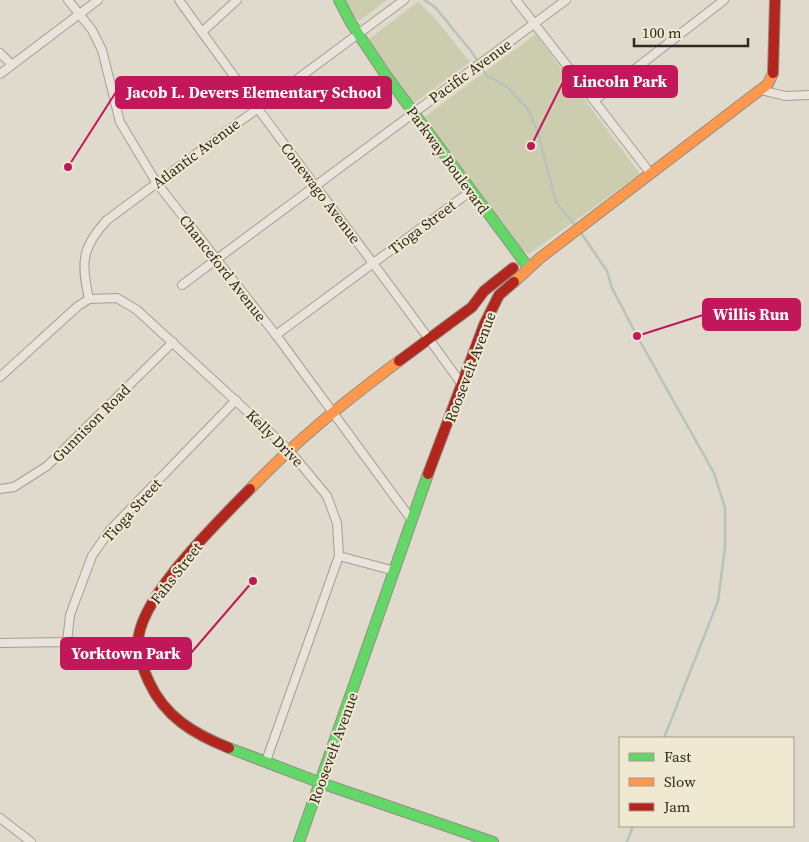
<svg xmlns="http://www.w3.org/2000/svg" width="809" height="842" font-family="'Source Serif 4',serif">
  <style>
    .green { fill: #cccdaf }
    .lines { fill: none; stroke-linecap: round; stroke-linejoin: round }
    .stream { stroke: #b6c4bc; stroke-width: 2.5 }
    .street-casing { stroke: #a49f94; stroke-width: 10 }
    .fast-casing { stroke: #938e84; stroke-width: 12 }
    .slow-casing { stroke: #938e84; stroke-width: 12 }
    .jam-casing { stroke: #938e84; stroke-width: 12 }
    .street { stroke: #e8e4db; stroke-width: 8 }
    .fast { stroke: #63d668; stroke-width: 10 }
    .slow { stroke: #ff974d; stroke-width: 10 }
    .jam { stroke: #b3261e; stroke-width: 10 }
    .labels { text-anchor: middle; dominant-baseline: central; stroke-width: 4; stroke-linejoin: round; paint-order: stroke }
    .street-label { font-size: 15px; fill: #31281e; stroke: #f0e9d1 }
    .leader { fill: none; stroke: #c2185b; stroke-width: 2 }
    .callout-dot { fill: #c2185b; stroke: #f0e9d1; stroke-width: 2 }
    .callout { fill: #c2185b; stroke: #c2185b; stroke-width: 2 }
    .callout-label { font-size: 16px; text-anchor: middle; font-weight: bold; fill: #fff }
  </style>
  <rect width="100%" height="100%" fill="#dfdacb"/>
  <g class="green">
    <polygon points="346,0 387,0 359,21 353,16"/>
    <polygon points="418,2 434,17 470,62 414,103 370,46 369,39"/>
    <polygon points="536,34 640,174 529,254 518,246 423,118"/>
  </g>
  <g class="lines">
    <g class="stream">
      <polyline points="424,0 435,7 471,51 487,76 506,86 528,109 538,133 556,202 576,226"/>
      <polyline points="579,230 607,271 612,288 637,336 714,473 725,508 725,547 718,601 664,738"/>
      <polyline points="627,842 633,826"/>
    </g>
    <g class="street-casing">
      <g id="street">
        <polyline points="68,0 92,30 102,50 120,122 156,182 276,335 411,519"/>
        <path d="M179,0c92,130 191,256 284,386"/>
        <polyline points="516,0 651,174"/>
        <polyline points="202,32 237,0"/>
        <polyline points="0,53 12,65"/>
        <polyline points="0,74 98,0"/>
        <polyline points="761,90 785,96 809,95"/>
        <polyline points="595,100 724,0"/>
        <polyline points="182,285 566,0"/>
        <path d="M89,299c-8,-36 -8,-51 18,-79l297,-220"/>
        <polyline points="276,335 471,191"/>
        <polyline points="0,377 78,306 89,299 117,298 137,310 288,449 327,496 337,523 339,556 266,761"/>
        <polyline points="0,489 14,487 47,466 173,342"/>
        <polyline points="339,556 395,571"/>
        <polyline points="67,642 70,615 92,556 110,530 236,400"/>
        <polyline points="0,643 67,642 138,644"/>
        <polyline points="0,818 31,842"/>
      </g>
    </g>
    <g class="fast-casing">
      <g id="fast">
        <polyline points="339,0 351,23 385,74 528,267"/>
        <polyline points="229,748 321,783 493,842"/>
        <polyline points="299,842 428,474"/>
      </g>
    </g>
    <g class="slow-casing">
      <g id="slow">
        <polyline points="514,282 540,258 768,84 773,73"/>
        <path d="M250,489c48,-50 93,-86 149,-128"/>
      </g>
    </g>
    <g class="jam-casing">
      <g id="jam">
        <polyline points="773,73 775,0"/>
        <polyline points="399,361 472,307 484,291 513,268"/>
        <polyline points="428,474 484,325 499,295 514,282"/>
        <path d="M229,748c-35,-14 -64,-31 -80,-66 -5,-11 -10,-24 -11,-37 -2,-45 81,-124 112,-156"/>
      </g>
    </g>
    <use href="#street" class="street"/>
    <use href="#fast" class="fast"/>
    <use href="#slow" class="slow"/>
    <use href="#jam" class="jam"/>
  </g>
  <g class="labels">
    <g class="street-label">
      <text transform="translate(470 71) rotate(-36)">Pacific Avenue</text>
      <text transform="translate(196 153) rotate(-37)">Atlantic Avenue</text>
      <text transform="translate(448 160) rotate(54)">Parkway Boulevard</text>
      <text transform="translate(321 193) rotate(53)">Conewago Avenue</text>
      <text transform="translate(422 227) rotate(-37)">Tioga Street</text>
      <text transform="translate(223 268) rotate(52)">Chanceford Avenue</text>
      <text transform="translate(470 367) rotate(-69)">Roosevelt Avenue</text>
      <text transform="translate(91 423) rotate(-45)">Gunnison Road</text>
      <text transform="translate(275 438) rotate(45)">Kelly Drive</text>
      <text transform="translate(132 510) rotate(-48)">Tioga Street</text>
      <text transform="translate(176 573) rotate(-52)">Fahs Street</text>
      <text transform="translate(333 748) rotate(-70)">Roosevelt Avenue</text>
    </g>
  </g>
  <path class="leader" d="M531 146L563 82M68 167L116 92M637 336L703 315M253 581L191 653"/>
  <g class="callout-dot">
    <circle cx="531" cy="146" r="5"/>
    <circle cx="68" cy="167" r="5"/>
    <circle cx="637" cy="336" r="5"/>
    <circle cx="253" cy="581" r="5"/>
  </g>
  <g class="callout">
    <rect x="563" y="66" width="114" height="31" rx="5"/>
    <rect x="116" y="77" width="275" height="31" rx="5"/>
    <rect x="703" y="299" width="97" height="31" rx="5"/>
    <rect x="61" y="638" width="130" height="31" rx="5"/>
  </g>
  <g class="callout-label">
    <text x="620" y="87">Lincoln Park</text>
    <text x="254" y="98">Jacob L. Devers Elementary School</text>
    <text x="751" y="320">Willis Run</text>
    <text x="126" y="659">Yorktown Park</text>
  </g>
  <rect x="619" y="737" width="175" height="90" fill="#f0e9d1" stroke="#a49c89"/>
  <rect x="629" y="753" width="25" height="8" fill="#63d668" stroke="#a49c89"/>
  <text x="664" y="762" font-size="15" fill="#31281e">Fast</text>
  <rect x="629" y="778" width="25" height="8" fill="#ff974d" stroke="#a49c89"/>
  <text x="664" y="787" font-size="15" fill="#31281e">Slow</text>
  <rect x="629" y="803" width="25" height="8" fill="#b3261e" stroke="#a49c89"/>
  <text x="664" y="812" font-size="15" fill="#31281e">Jam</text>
  <path d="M634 38v8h114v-8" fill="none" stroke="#31281e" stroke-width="2.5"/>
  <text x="642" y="38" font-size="15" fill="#31281e" stroke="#f0e9d1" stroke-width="4" paint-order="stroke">100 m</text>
</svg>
